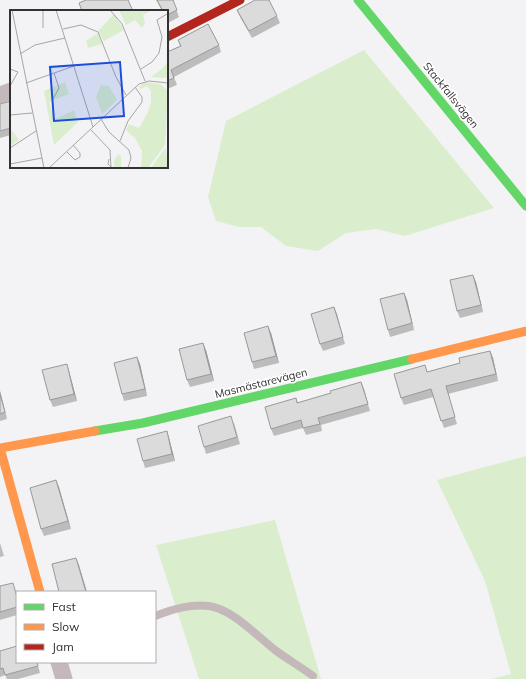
<svg xmlns="http://www.w3.org/2000/svg" width="526" height="679" font-family="Mulish,sans-serif">
  <style>
    .green { fill: #daeecd }
    .lines { fill: none; stroke-linecap: round; stroke-linejoin: round }
    .lane { stroke: #c5b8ba; stroke-width: 8 }
    .street { stroke: #c5b8ba; stroke-width: 17 }
    .fast { stroke: #63d668; stroke-width: 9 }
    .slow { stroke: #ff974d; stroke-width: 9 }
    .jam { stroke: #b3261e; stroke-width: 9 }
    .wall { fill: #bdbcbd }
    .shaded-wall { fill: #9a999a }
    .building { fill: #dcdbdc; stroke: #9a999a }
    .labels { text-anchor: middle; dominant-baseline: central; stroke-width: 3.5; stroke-linejoin: round; paint-order: stroke }
    .street-label { font-size: 11px; fill: #323234; stroke: #fff }
    .inset-road { fill: none; stroke: #a6a6a8; stroke-width: 1 }
    .view { fill: #1d4ed8; fill-opacity: 0.15; stroke: #1d4ed8; stroke-width: 2 }
    .inset-edge { fill: none; stroke: #323234; stroke-width: 2 }
  </style>
  <rect width="100%" height="100%" fill="#f3f3f6"/>
  <g class="green">
    <polygon points="364,50 494,208 405,236 376,229 346,233 318,251 286,246 261,227 239,227 216,221 208,197 226,121"/>
    <polygon points="526,456 526,679 491,679 511,674 485,581 437,480"/>
    <polygon points="275,520 321,679 199,679 156,545"/>
  </g>
  <g class="lines">
    <path class="lane" d="M155,616c18,-7 35,-12 54,-10 23,3 48,30 66,44 12,9 26,17 38,26"/>
    <g class="street">
      <polyline points="0,95 11,91"/>
      <polyline points="59,662 64,679"/>
    </g>
    <g class="fast">
      <polyline points="358,0 526,206"/>
      <polyline points="95,431 143,423 412,359"/>
    </g>
    <g class="slow">
      <polyline points="412,359 526,331"/>
      <polyline points="40,592 0,448 95,431"/>
    </g>
    <polyline class="jam" points="167,37 240,0"/>
  </g>
  <g class="wall">
    <polygon points="156,0 173,0 179,17 168,23 167,21 167,11 162,11"/>
    <polygon points="237,10 277,16 280,23 252,38 240,17"/>
    <polygon points="178,40 219,45 221,52 174,77 177,85 167,89 167,52 180,46"/>
    <polygon points="11,101 11,135 0,138 0,104"/>
    <polygon points="476,282 483,312 460,318 457,311"/>
    <polygon points="404,293 407,300 414,330 390,337 388,330"/>
    <polygon points="334,307 345,344 323,351 320,344"/>
    <polygon points="271,333 279,363 254,369 252,362"/>
    <polygon points="206,350 214,381 190,387 187,380"/>
    <polygon points="490,351 493,358 498,381 448,394 457,424 444,428 433,397 404,405 401,398 425,365 427,372 460,363"/>
    <polygon points="137,357 140,364 147,396 124,401 122,394"/>
    <polygon points="69,371 77,401 53,407 50,400"/>
    <polygon points="361,382 370,411 321,425 322,431 306,435 303,428 274,436 271,429 296,398 298,403 331,393"/>
    <polygon points="0,391 7,419 0,421"/>
    <polygon points="234,423 240,444 206,454 204,447"/>
    <polygon points="167,431 169,438 175,461 145,468 143,461"/>
    <polygon points="56,480 71,529 44,536 41,529"/>
    <polygon points="0,543 4,556 0,557"/>
    <polygon points="0,586 15,590 17,596 17,615 0,620"/>
    <polygon points="0,651 17,662 37,662 40,673 18,679 7,679 5,675 0,677"/>
  </g>
  <g class="shaded-wall">
    <polygon points="473,275 476,282 483,312 481,305"/>
    <polygon points="404,293 407,300 414,330 412,323"/>
    <polygon points="334,307 337,314 345,344 343,337"/>
    <polygon points="268,326 271,333 279,363 276,356"/>
    <polygon points="203,343 206,350 214,381 211,374"/>
    <polygon points="490,351 493,358 498,381 496,374"/>
    <polygon points="137,357 140,364 147,396 145,389"/>
    <polygon points="67,364 69,371 77,401 74,394"/>
    <polygon points="361,382 364,389 370,411 368,404"/>
    <polygon points="0,391 7,419 5,412 0,394"/>
    <polygon points="167,431 169,438 175,461 172,454"/>
    <polygon points="56,480 59,487 71,529 68,521"/>
    <polygon points="76,558 79,565 87,592 86,592"/>
  </g>
  <g class="building">
    <polygon points="86,0 128,0 133,11 82,11 79,3"/>
    <polygon points="157,0 173,0 177,10 167,15 167,11 163,11"/>
    <polygon points="255,0 269,0 277,16 249,31 237,10"/>
    <polygon points="208,24 219,45 171,70 174,78 167,81 167,52 181,46 178,40"/>
    <polygon points="11,101 11,128 0,131 0,104"/>
    <polygon points="473,275 481,305 457,311 450,280"/>
    <polygon points="404,293 412,323 388,330 380,299"/>
    <polygon points="334,307 343,337 320,344 311,314"/>
    <polygon points="268,326 276,356 252,362 244,333"/>
    <polygon points="203,343 211,374 187,380 179,349"/>
    <polygon points="490,351 496,374 446,386 455,417 441,421 431,389 401,398 394,374 425,365 427,372 460,363 459,358"/>
    <polygon points="137,357 145,389 122,394 114,363"/>
    <polygon points="67,364 74,394 50,400 42,370"/>
    <polygon points="361,382 368,404 318,418 320,424 303,428 301,420 271,429 265,407 296,398 297,403 331,393 330,391"/>
    <polygon points="0,394 5,412 0,414"/>
    <polygon points="231,416 237,437 204,447 198,426"/>
    <polygon points="167,431 172,454 143,461 137,439"/>
    <polygon points="56,480 68,521 41,529 30,488"/>
    <polygon points="76,558 86,592 59,592 52,564"/>
    <polygon points="13,583 17,597 17,607 0,612 0,586"/>
    <polygon points="17,646 17,662 37,662 38,666 5,675 3,668 0,669 0,651"/>
  </g>
  <g class="labels">
    <g class="street-label">
      <text transform="translate(451 95) rotate(51)">Stackfallsvägen</text>
      <text transform="translate(261 383) rotate(-14)">Masmästarevägen</text>
    </g>
  </g>
  <g transform="translate(10 10)">
    <rect width="158" height="158" fill="#f3f3f6"/>
    <path d="M109,0h33l-9,5 2,8 -3,5 -7,-8 -9,5zM104,4l10,16 -20,11 -6,-10zM88,23l4,11 -14,4 -2,-7zM158,52v16l-17,-1 12,-9zM55,72l4,12 -20,8 6,17 19,-9 4,12 -24,23 -10,-54zM134,72l16,2 8,7 -3,54 -17,23h-7l1,-17 -7,-13 -9,-8 3,-6 10,4 8,-14 4,-11v-12l-4,-5 -7,3 -1,-2zM91,75l8,1 8,14 -15,14 -6,-17zM0,118l9,12 -9,6zM156,138l2,20h-17l11,-16zM108,144l3,3v11h-7v-7z" fill="#daeecd"/>
    <path class="inset-road" d="M2,0l32,158M33,0v18M46,0l37,117M100,0l12,14 23,57M53,19l18,-4 17,7 18,45 10,18M10,44l15,-9 30,-7M0,59l8,3 -8,14M131,59l11,-7 7,-9 3,-16 -5,-17 10,-6M16,73l48,-17M43,89l6,-11 -5,-15M0,105l22,-2M91,109l8,13 20,18 2,8 -3,10M81,120l19,20 1,17 -3,-3 1,-5M110,131l8,-20 14,-19v-5l-7,-10M0,138l26,-17M57,142l8,8 5,-3v-4l-7,-8M0,154l32,-6M39,158l90,-84 10,-3 19,2"/>
    <path class="view" d="M110,52l4,54 -70,5 -4,-54z"/>
    <rect width="158" height="158" class="inset-edge"/>
  </g>
  <rect x="16" y="591" width="140" height="72" fill="#ffffff" stroke="#adadae"/>
  <rect x="24" y="604" width="20" height="6" fill="#63d668" stroke="#adadae"/>
  <text x="52" y="611" font-size="12" fill="#323234">Fast</text>
  <rect x="24" y="624" width="20" height="6" fill="#ff974d" stroke="#adadae"/>
  <text x="52" y="631" font-size="12" fill="#323234">Slow</text>
  <rect x="24" y="644" width="20" height="6" fill="#b3261e" stroke="#adadae"/>
  <text x="52" y="651" font-size="12" fill="#323234">Jam</text>
</svg>
